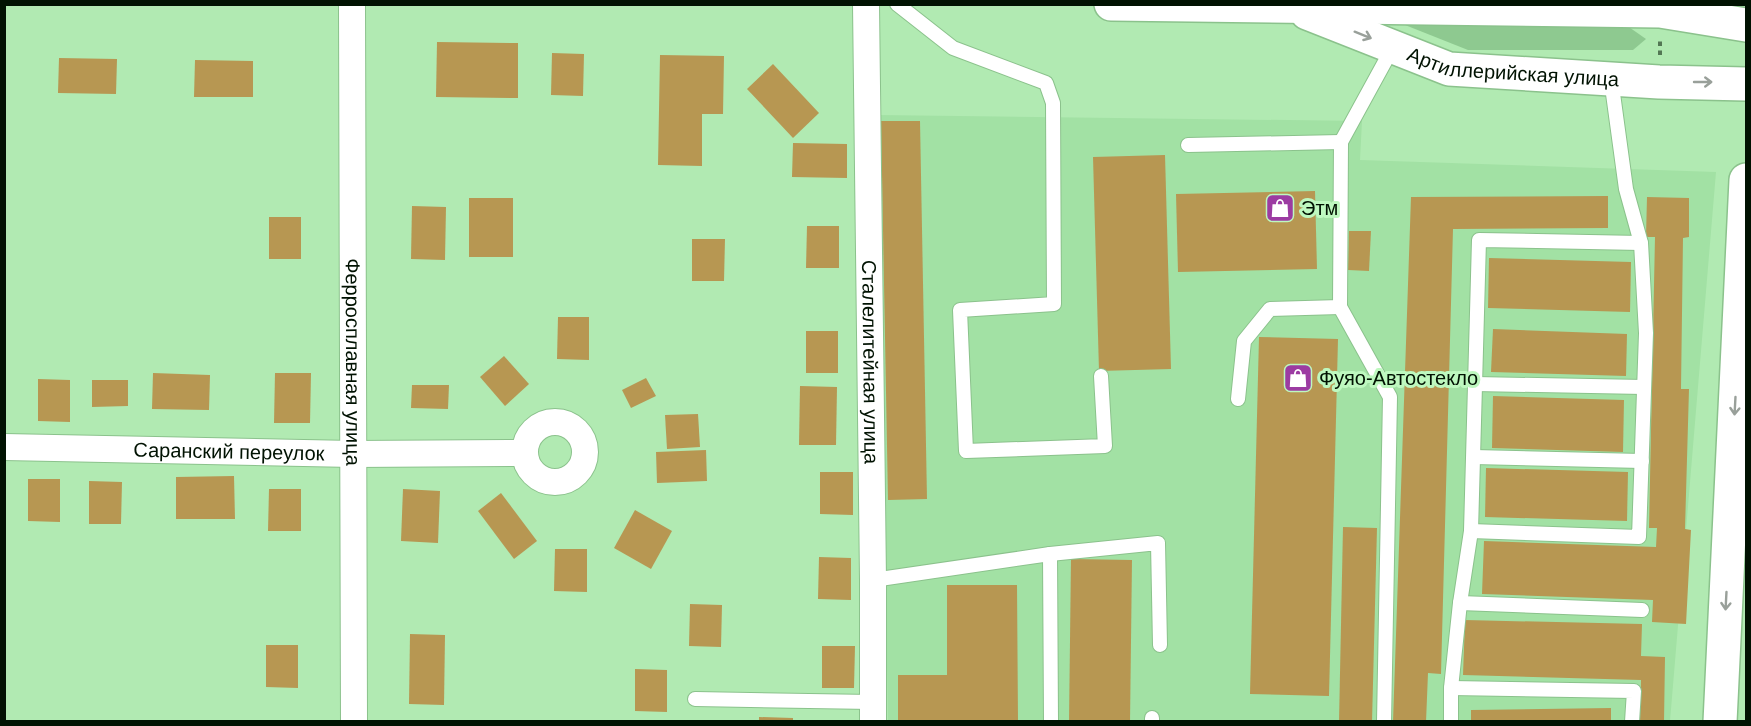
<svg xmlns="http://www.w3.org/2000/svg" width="1751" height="726" font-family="Arial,sans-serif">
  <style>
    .built { fill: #a2e1a4 }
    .green { fill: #8ec990 }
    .building { fill: #b79752 }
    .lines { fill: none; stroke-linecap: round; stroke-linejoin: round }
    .service-casing { stroke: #8bc28c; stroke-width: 16 }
    .minor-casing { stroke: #8bc28c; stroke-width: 28 }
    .tertiary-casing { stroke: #8bc28c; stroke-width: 36 }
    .primary-casing { stroke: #8bc28c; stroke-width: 36 }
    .path { stroke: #537754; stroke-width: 4; stroke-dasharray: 4.5 4.5; stroke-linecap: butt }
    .service { stroke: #fff; stroke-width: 14 }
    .minor { stroke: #fff; stroke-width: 26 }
    .tertiary { stroke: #fff; stroke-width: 33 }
    .primary { stroke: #fff; stroke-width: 33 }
    .oneway { stroke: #99a09a }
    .labels { text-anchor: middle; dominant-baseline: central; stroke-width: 6; stroke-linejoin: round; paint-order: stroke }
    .street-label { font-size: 20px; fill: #011202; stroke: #bef8bf }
    .poi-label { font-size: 20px; fill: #011202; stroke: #bef8bf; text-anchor: start }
  </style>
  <rect width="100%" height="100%" fill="#b1eab2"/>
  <polygon class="built" points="877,115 1362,121 1360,160 1716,172 1670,721 888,721"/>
  <polygon class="green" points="1405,25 1626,25 1646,39 1633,50 1468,50"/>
  <g class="building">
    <polygon points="437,42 518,43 518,98 436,97"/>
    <polygon points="552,53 584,54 583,96 551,95"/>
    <polygon points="660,55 724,56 723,114 702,114 702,166 658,165"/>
    <polygon points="59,58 117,59 116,94 58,93"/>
    <polygon points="195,60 253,61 253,97 194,97"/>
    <polygon points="773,64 819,113 793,138 747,89"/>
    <polygon points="881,121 920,121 927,499 888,500"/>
    <polygon points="793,143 847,144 847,178 792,177"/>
    <polygon points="1165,155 1171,369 1099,371 1093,157"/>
    <polygon points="1315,191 1317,269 1178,272 1176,194"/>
    <polygon points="1608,196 1608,228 1453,229 1441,674 1428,673 1426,722 1393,722 1411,197"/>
    <polygon points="1647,197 1689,198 1689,237 1683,238 1681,389 1689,389 1685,529 1691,530 1686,624 1652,622 1653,600 1482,594 1484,541 1656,547 1657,528 1649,528 1655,237 1646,237"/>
    <rect x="469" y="198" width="44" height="59"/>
    <polygon points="412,206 446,207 445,260 411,259"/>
    <rect x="269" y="217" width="32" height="42"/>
    <polygon points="807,226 839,226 839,268 806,268"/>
    <polygon points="1349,231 1371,231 1369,271 1348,270"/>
    <polygon points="692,239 725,239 724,281 692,281"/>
    <polygon points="1489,258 1631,262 1630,312 1488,308"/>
    <polygon points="558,317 589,317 589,360 557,359"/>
    <polygon points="1493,329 1627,334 1626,376 1491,372"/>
    <rect x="806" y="331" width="32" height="42"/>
    <polygon points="1259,337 1338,339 1329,696 1250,694"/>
    <polygon points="504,356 529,384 505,406 480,377"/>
    <polygon points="153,373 210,375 209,410 152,409"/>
    <polygon points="275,373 311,373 310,423 274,423"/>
    <polygon points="646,378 656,396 631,408 622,390"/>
    <polygon points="38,379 70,380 70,422 38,421"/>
    <polygon points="92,380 128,380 128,406 92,407"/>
    <polygon points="412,385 449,385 448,409 411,408"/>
    <polygon points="800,386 837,387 836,445 799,445"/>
    <polygon points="1493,396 1624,400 1623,452 1492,448"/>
    <polygon points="698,414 700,447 667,449 665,415"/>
    <polygon points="706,450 707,481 657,483 656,452"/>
    <polygon points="1486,468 1628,472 1627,521 1485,517"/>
    <polygon points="820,472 853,472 853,515 820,514"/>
    <polygon points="234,476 235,519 176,519 176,477"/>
    <polygon points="28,479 60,479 60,522 28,521"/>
    <polygon points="89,481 122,482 121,524 89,524"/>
    <polygon points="269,489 301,489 301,531 268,531"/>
    <polygon points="403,489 440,491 438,543 401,541"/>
    <polygon points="501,493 537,541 514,559 478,511"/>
    <polygon points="635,510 672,531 651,569 614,548"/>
    <polygon points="1343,527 1377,528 1372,722 1339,722"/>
    <polygon points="555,549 587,549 587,592 554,591"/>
    <polygon points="819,557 851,558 851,600 818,599"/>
    <polygon points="1071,559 1132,560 1130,722 1069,722"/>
    <polygon points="947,585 1017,585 1018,722 898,722 898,675 947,675"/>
    <polygon points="690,604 722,605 721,647 689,646"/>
    <polygon points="1465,620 1642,624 1641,656 1665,657 1664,722 1640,722 1641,680 1463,675"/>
    <polygon points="410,634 445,635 444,705 409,704"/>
    <polygon points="266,645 298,645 298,688 266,687"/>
    <polygon points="822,646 855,646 854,688 822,688"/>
    <polygon points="635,669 667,670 667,712 635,711"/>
    <polygon points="1611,708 1611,722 1471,722 1471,710"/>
    <polygon points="759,717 793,718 793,722 759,722"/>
  </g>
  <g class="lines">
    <g class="service-casing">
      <g id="service">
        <polyline points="897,4 953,48 1046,83 1053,103 1054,304 960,310 966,451 1105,446 1101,376"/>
        <polyline points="1188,145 1341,142"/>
        <polyline points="1340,307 1390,397 1384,722"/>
        <polyline points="1475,384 1644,387"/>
        <polyline points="1238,399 1244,341 1270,309 1340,307 1341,142 1393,47"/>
        <polyline points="1474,457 1642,461"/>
        <polyline points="1471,531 1639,537 1646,333 1641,243 1626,189 1611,79"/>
        <polyline points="1050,554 1051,722"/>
        <polyline points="873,580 1050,554 1158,543 1160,645"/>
        <polyline points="1460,603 1642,610"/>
        <polyline points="1451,688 1634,691 1632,722"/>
        <polyline points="695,699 872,702"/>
        <polyline points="1152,718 1152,722"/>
        <polyline points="1451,722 1451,688 1460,603 1471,531 1479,240 1641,243"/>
      </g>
    </g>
    <g class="minor-casing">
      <g id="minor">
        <path id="s1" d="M352,4l2,718"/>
        <path id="s2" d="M866,4l7,576v142"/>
        <circle cx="555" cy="452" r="30"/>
        <path id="s3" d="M4,447l349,7 171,-1"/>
      </g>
    </g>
    <g class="tertiary-casing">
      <g id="tertiary">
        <polyline points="1111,4 1660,11 1746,25"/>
        <path id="s4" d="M1307,13l142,56 210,13 87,2"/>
      </g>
    </g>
    <g class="primary-casing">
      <polyline id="primary" points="1720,722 1746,180"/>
    </g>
    <polyline class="path" points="1660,55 1660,38"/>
    <use href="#service" class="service"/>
    <use href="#minor" class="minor"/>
    <use href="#tertiary" class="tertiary"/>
    <use href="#primary" class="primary"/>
  </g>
  <defs><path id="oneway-shaft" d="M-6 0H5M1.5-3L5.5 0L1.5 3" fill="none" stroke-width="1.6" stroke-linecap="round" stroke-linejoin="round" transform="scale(1.5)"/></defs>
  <g class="oneway">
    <use href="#oneway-shaft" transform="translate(1363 35) rotate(22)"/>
    <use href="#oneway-shaft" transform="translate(1703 82)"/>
    <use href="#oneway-shaft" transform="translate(1735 406) rotate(93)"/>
    <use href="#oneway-shaft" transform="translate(1726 601) rotate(93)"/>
  </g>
  <defs>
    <g id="shop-square" transform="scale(1.5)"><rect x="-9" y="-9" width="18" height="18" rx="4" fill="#9c3ba2" stroke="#bef8bf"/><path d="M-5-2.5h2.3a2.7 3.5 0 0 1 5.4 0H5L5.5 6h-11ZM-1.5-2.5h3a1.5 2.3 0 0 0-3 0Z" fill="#fff"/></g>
  </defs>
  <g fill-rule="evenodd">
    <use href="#shop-square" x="1280" y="208"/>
    <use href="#shop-square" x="1298" y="378"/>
  </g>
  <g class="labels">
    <g class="street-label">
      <text stroke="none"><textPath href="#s4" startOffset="216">Артиллерийская улица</textPath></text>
      <text stroke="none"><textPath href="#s1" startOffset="358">Ферросплавная улица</textPath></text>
      <text stroke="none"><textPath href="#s2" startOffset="358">Сталелитейная улица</textPath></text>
      <text stroke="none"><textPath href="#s3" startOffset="225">Саранский переулок</textPath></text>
    </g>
    <g class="poi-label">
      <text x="1301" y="208">Этм</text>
      <text x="1319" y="378">Фуяо-Автостекло</text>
    </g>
  </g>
  <rect width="1751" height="726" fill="none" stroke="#011202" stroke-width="12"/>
</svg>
